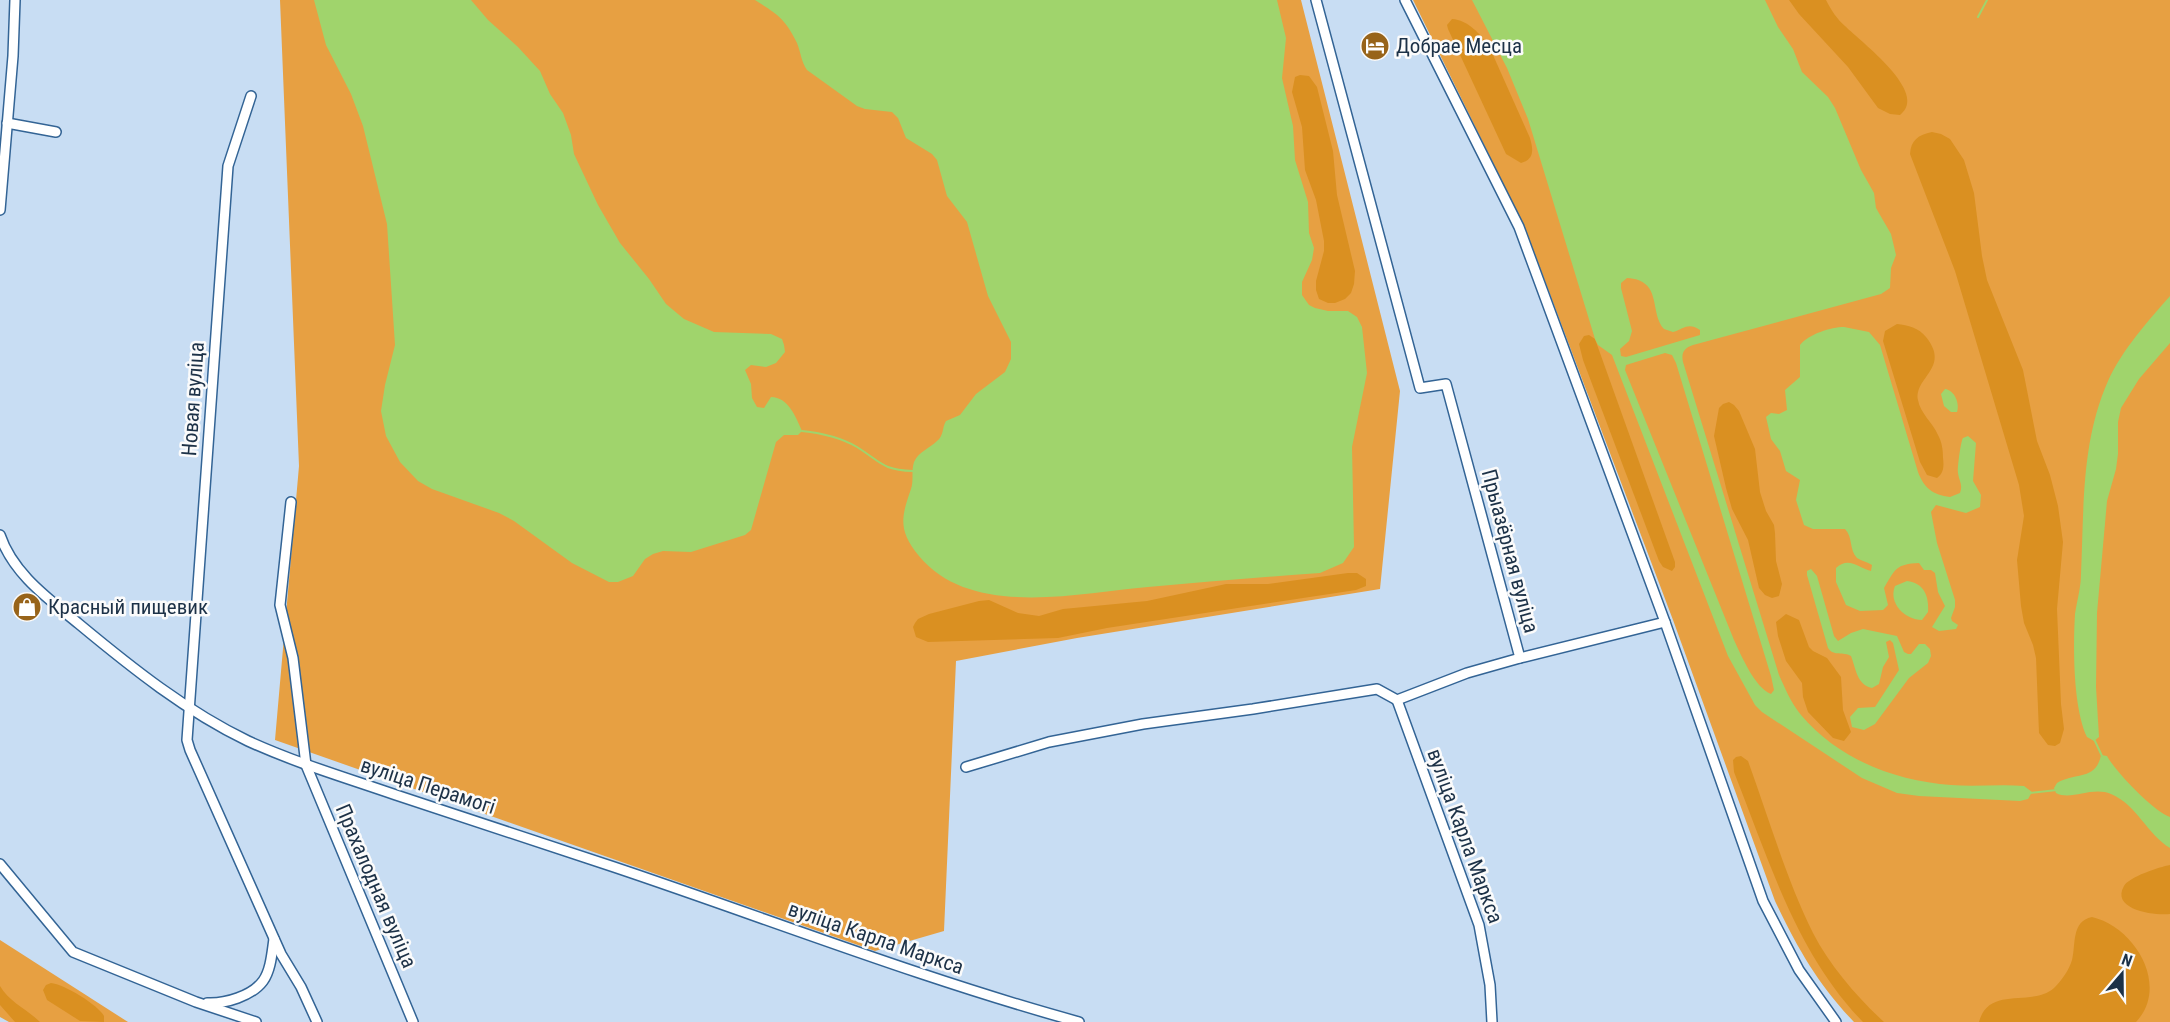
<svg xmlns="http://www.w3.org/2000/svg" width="2170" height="1022" font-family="'Roboto Condensed',sans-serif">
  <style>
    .green { fill: #e7a042 }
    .forest { fill: #da9021 }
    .water { fill: #a0d46c; fill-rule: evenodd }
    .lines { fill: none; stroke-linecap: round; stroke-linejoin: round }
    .stream { stroke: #a0d46c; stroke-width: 2 }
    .street-casing { stroke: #336495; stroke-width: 12 }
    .street { stroke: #fff; stroke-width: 9 }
    .labels { text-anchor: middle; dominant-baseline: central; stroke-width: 5; stroke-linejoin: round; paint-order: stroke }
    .poi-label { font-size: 21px; fill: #1c3147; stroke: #fbfbfb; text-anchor: start }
    .street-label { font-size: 21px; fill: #1c3147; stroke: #fbfbfb }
  </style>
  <rect width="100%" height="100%" fill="#c8ddf3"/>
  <g class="green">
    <polygon points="280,0 1301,0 1400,391 1380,589 1077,638 956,661 944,931 875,951 275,740 299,466"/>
    <path d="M1413,0h757v1022h-316c-37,-39 -56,-73 -79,-121l-102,-281 -148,-392z"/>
    <polygon points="0,940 128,1022 9,1022 0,1017"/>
  </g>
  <g class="forest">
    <path d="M1789,0h37c5,10 11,19 19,26 16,16 85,67 55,89l-10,-1 -12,-6 -30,-41 -49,-53z"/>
    <path d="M1452,19c16,1 28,15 37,27l41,92c3,11 5,21 -9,25l-15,-9 -58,-125 -1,-4z"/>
    <polygon points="1300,75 1309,76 1317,87 1333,151 1337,195 1355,271 1354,284 1351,293 1345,299 1335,303 1328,303 1319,299 1316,290 1316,281 1324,251 1324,241 1316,200 1305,170 1302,127 1292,92 1295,77"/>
    <path d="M1932,132l9,2 9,5 14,21 10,33 8,63 5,24 36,90 14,71 13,34 8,31 5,36 -6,67 4,95 3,25 -4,14 -5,3 -7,-1 -9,-12 -3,-75 -3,-13 -9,-22 -3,-17 -4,-46 7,-44 -5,-31 -64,-214 -45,-117c1,-14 8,-19 22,-22z"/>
    <path d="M1897,324c11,1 22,4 29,13 25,31 -12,40 -8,63 2,13 15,23 20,35 4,7 5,15 5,23 1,8 1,15 -6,20l-10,-3 -7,-13 -37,-121 2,-10z"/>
    <polygon points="1589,335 1595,339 1675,562 1675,567 1672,571 1663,567 1659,561 1583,360 1579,344 1584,336"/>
    <polygon points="1729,402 1734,405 1739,411 1755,449 1760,492 1766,511 1774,525 1775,533 1776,561 1782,584 1779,596 1772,598 1765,595 1759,588 1748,540 1732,509 1726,488 1714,436 1719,408 1723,404"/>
    <polygon points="1348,573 1357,573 1366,579 1366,586 1356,590 1107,628 1058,638 928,642 916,637 913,627 915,623 918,619 929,614 979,601 989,600 1018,613 1039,616 1063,609 1147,601 1226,584 1268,584"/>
    <polygon points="1786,614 1799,620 1809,647 1813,651 1827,658 1841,677 1843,710 1851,732 1844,741 1833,738 1808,712 1803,697 1802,683 1786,661 1778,636 1776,622"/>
    <path d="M1741,756l7,5c20,55 39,120 65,172 17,33 44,64 71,89h-21c-67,-69 -94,-162 -129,-250l-1,-12 3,-3z"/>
    <path d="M2170,865v49c-14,2 -60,-4 -46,-28 5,-9 35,-19 46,-21z"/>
    <path d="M2092,917c43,10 78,69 44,105h-157c10,-37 52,-14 75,-34 8,-8 15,-18 18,-28 4,-15 -1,-39 20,-43z"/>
    <path d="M51,983c13,1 47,22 53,33v6l-24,-1 -33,-21 -4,-10 3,-5z"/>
    <path d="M0,986c9,16 27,23 40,36h-25l-15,-17z"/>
  </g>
  <g class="water">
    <path d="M314,0h157l17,20 30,27 22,24 10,23 13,19 8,22 3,19 24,51 22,38 29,36 17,25 18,15 30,13 57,2 11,5 2,6 1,7 -9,11 -10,4 -15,-2 -6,5 6,14 1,14 5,9 7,1 7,-11c17,0 25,20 31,34l-4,4h-14l-8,7 -25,88 -6,5 -54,17 -28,-1 -10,3 -8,5 -12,17 -15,6h-9l-37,-19 -58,-42 -15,-8 -67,-24 -14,-8 -18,-19 -14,-26 -5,-25 4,-26 10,-40 -8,-121 -24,-98 -12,-32 -25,-49z"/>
    <path d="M755,0h522l9,38 -4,40 11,48 2,34 13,42 1,31 5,15 -2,12 -10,22v13l7,10 6,3 13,3h20l9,6 5,10 5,46 -15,74 2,100 -11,16 -23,10c-57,4 -115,9 -172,14 -70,6 -177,32 -229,-31 -21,-25 -18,-39 -8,-67 3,-9 0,-18 3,-27 5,-11 15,-13 23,-21 7,-5 5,-14 9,-20l14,-6 16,-21 29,-22 6,-13v-17l-23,-46 -21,-74 -20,-26 -10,-36 -5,-6 -26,-16 -8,-20 -6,-6 -27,-3 -8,-3 -50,-36c-6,-9 -6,-17 -10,-27 -12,-25 -20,-29 -42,-43z"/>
    <path d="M1472,0h293l13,27 15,22 9,23 26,25 7,11 26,62 13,23 2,15 15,26 5,21 -5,13 -1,20 -9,6 -188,51c-9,3 -12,8 -10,17l96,313c6,13 12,28 22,40 37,44 94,66 150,70 24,2 49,-1 73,1l8,6 -4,7 -8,2 -101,-5 -22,-3 -35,-15 -100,-66 -7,-7 -27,-49 -116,-301 -14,-10 -3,-6 -67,-220 -21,-51zM1627,278c36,2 22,34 37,51l9,3c11,-3 15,-10 27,-2v5l-74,22 -5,-1 -1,-7 9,-8 3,-10 -11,-43v-5zM1665,353l7,2 4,8 95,313 3,14 -3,4c-16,-6 -30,-39 -37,-54l-109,-270 1,-5z"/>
    <path d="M2170,296v47l-31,36 -18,29 -3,14v32l-2,15 -9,32 -10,112 -1,74 3,50 -5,4 -7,-4c-14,-29 -14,-90 -12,-123 2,-13 6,-27 6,-40 3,-66 0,-132 27,-193 14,-31 40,-60 62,-85z"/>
    <path d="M1844,327l25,5 11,13 38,127c6,16 15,23 32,25l10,-4c3,-9 -1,-12 -2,-20 -1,-4 3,-33 5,-35l5,-2 8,7 -3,38 8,14 -1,12 -14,6 -30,-8 -5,7 6,31 18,57v7l-4,11 1,3 6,4 -2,4 -17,2 -7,-4 13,-21 -7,-14 -3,-19 -4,-3h-7l-5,-7c-23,1 -24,6 -35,25l4,17 -5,5 -23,1 -14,-6 -10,-23v-14c13,-12 22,0 35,3l1,-6c-5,-3 -10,-4 -15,-7 -8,-8 -4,-21 -12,-29h-32l-9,-4 -8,-25 4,-20 -14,-9 -6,-20 -9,-12 -5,-22 5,-4 8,1 8,-4 -2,-20 15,-13v-32c9,-11 31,-18 44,-18z"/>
    <path d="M1945,389c9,1 15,14 12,23h-6l-7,-6 -3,-12z"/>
    <path d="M1811,569l6,7 17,60 4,5 13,-8 12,-4 34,7 7,16 4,2h3l8,-10h6l5,5 1,7 -3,7 -19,15 -34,46 -11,6 -12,-3 -2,-10 8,-9 17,-1 24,-37 -6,-27 -3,-3 -4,2 3,15 -6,10 -4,17 -7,4c-15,-3 -16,-19 -21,-32 -8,-5 -17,1 -23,-8l-21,-73v-4z"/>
    <path d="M1907,581c17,2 22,15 21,31l-6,8c-17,0 -34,-17 -27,-34z"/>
    <path d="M2101,755l6,1c8,15 47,56 63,61v31c-23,-14 -33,-43 -59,-54 -19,-8 -40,7 -55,-1l-2,-5 3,-5c18,-11 39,-2 44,-28z"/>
  </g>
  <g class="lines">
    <g class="stream">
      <polyline points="1978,17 1987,0"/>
      <path d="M802,431c19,2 38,6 55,16 24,15 25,23 56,24"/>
      <polyline points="2094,739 2102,756"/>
      <polyline points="2030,793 2057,790"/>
    </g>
    <g class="street-casing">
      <g id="street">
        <polyline points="1405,0 1519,227 1665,622 1763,901 1799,970 1836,1022"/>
        <polyline points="251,96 228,166 187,740 190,750 281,954 301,987 317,1022"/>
        <polyline points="7,123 56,132"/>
        <polyline points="0,210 13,56 15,0"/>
        <polyline points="291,502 280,605 293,658 306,765 413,1022"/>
        <path d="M0,535c13,39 49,64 79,89 53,44 107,87 169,117 48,22 99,37 148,54 73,24 146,48 218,72 155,52 308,112 465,155"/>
        <polyline points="1520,658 1665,622"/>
        <polyline points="1397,700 1479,925 1490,985 1492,1022"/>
        <polyline points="966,767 1049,742 1143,724 1253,709 1377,689 1397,700 1467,673 1520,658 1446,384 1420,388 1316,0"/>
        <polyline points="0,864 73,952 196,1002 256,1022"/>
        <path d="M207,1003c18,1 45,-7 56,-22 8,-11 9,-29 11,-42"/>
      </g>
    </g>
    <use href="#street" class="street"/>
  </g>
  <defs>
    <g id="hotel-disc" transform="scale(1.5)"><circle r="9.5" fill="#98641a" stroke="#fbfbfb"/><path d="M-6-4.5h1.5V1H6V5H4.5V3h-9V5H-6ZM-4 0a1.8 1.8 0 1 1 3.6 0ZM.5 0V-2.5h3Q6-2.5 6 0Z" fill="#fff"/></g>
    <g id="shop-disc" transform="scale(1.5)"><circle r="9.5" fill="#98641a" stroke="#fbfbfb"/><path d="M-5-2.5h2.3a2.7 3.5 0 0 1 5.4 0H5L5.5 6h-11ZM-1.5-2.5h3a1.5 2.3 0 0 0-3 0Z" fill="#fff"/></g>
  </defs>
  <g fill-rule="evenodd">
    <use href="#hotel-disc" x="1375" y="46"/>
    <use href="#shop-disc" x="27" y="607"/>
  </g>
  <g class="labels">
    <g class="poi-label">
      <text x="1396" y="46">Добрае Месца</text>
      <text x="48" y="607">Красный пищевик</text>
    </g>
    <g class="street-label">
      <text transform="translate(193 399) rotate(-86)">Новая вуліца</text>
      <text transform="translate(1510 551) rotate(75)">Прыазёрная вуліца</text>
      <text transform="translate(428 786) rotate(18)">вуліца Перамогі</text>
      <text transform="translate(1465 836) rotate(70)">вуліца Карла Маркса</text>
      <text transform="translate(376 886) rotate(67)">Прахалодная вуліца</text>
      <text transform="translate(876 938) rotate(19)">вуліца Карла Маркса</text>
    </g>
  </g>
  <g transform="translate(2122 974) rotate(20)" stroke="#fbfbfb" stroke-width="4.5" paint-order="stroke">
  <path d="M0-4.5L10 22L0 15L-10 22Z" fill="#1c3147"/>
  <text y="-9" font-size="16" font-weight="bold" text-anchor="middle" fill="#1c3147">N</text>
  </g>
</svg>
